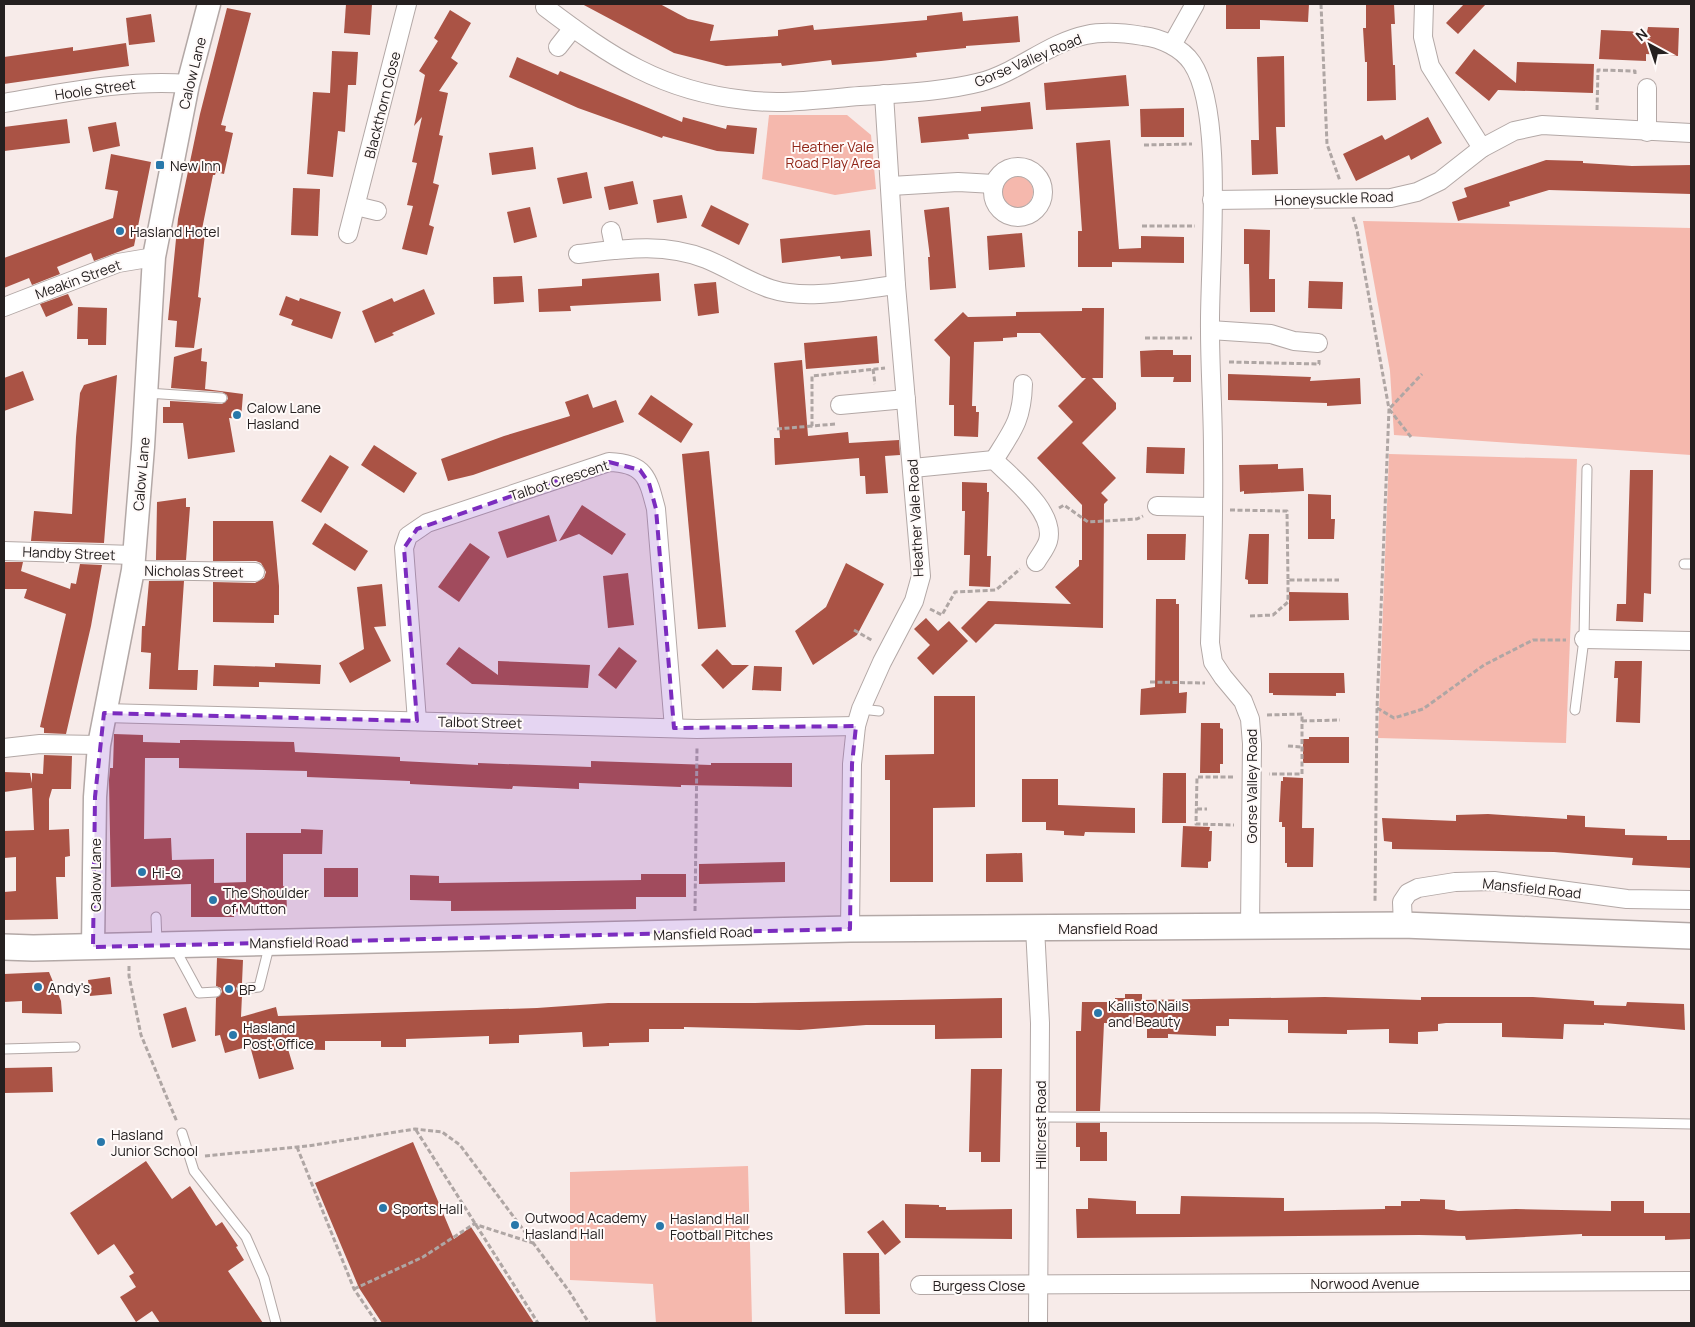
<svg xmlns="http://www.w3.org/2000/svg" width="1695" height="1327" font-family="Manrope,sans-serif">
  <style>
    .green { fill: #f5b8ad }
    .building { fill: #aa5345 }
    .lines { fill: none; stroke-linecap: round; stroke-linejoin: round }
    .service-casing { stroke: #b3a8a6; stroke-width: 11 }
    .minor-casing { stroke: #b3a8a6; stroke-width: 20 }
    .tertiary-casing { stroke: #b3a8a6; stroke-width: 25 }
    .secondary-casing { stroke: #b3a8a6; stroke-width: 28 }
    .path { stroke: #afa6a4; stroke-width: 3; stroke-dasharray: 5 2.5; stroke-linecap: butt }
    .service { stroke: #fff; stroke-width: 9 }
    .minor { stroke: #fff; stroke-width: 18 }
    .tertiary { stroke: #fff; stroke-width: 22 }
    .secondary { stroke: #fff; stroke-width: 25 }
    .marked { fill: #7b2cbf; fill-opacity: 0.2; stroke: #7b2cbf; stroke-width: 4; stroke-dasharray: 10 6; stroke-linejoin: round }
    .poi-dot { fill: #2978aa; stroke: #fffaf9; stroke-width: 2 }
    .labels { text-anchor: middle; dominant-baseline: central; stroke-width: 4; stroke-linejoin: round; paint-order: stroke }
    .street-label { font-size: 14px; fill: #252020; stroke: #fffaf9 }
    .park-label { font-size: 14px; fill: #912517; stroke: #fffaf9 }
    .poi-label { font-size: 14px; fill: #252020; stroke: #fffaf9; text-anchor: start }
  </style>
  <rect width="100%" height="100%" fill="#f7ebe9"/>
  <g class="green">
    <polygon points="769,115 847,115 871,135 876,189 835,195 762,179"/>
    <circle cx="1017" cy="192" r="16"/>
    <polygon points="1363,221 1691,228 1691,455 1394,435 1390,371"/>
    <polygon points="1389,454 1577,459 1566,743 1378,738"/>
    <polygon points="748,1166 752,1323 656,1323 653,1284 570,1280 570,1172"/>
  </g>
  <g class="building">
    <polygon points="346,4 372,4 370,35 344,33"/>
    <polygon points="582,4 660,4 688,19 714,25 710,41 778,36 778,30 813,25 814,30 927,20 927,16 962,12 963,21 1018,16 1020,42 966,46 966,48 916,53 917,57 881,61 832,65 831,60 782,66 781,63 726,66 674,53"/>
    <polygon points="1226,4 1309,4 1308,22 1260,20 1260,29 1226,29"/>
    <polygon points="1366,4 1394,4 1395,24 1391,24 1393,65 1395,65 1396,100 1367,101 1367,62 1365,62 1363,28 1366,28"/>
    <polygon points="1464,4 1486,4 1458,34 1446,23"/>
    <polygon points="227,8 251,13 221,125 226,126 225,131 233,133 224,174 216,172 215,175 213,175 201,234 205,234 198,297 201,298 194,348 175,347 177,321 168,320 178,219 200,114"/>
    <polygon points="450,10 471,23 451,58 458,63 439,91 448,93 439,135 443,136 433,183 439,185 429,225 434,227 427,255 402,249 413,206 407,205 417,163 412,162 422,117 414,126 425,75 419,71 438,41 434,38"/>
    <polygon points="151,14 155,42 129,45 126,18"/>
    <polygon points="1648,27 1679,28 1678,56 1646,54 1646,61 1599,59 1601,30 1647,32"/>
    <polygon points="126,43 129,66 4,84 4,57 73,47 73,51"/>
    <polygon points="1474,49 1516,83 1517,62 1594,64 1593,93 1498,90 1489,101 1455,73"/>
    <polygon points="332,51 358,52 356,85 348,85 345,132 338,131 333,177 307,174 313,92 330,93"/>
    <polygon points="1284,56 1285,127 1276,127 1278,174 1252,175 1251,140 1259,140 1257,57"/>
    <polygon points="517,57 558,75 560,71 682,122 683,117 726,129 727,125 757,128 754,154 717,151 663,136 662,138 578,108 509,77"/>
    <polygon points="1126,75 1129,106 1046,110 1044,83"/>
    <polygon points="1030,102 1033,129 968,134 969,139 921,143 918,117 981,111 981,107"/>
    <polygon points="1184,108 1184,137 1141,137 1140,109"/>
    <polygon points="1428,117 1442,143 1411,160 1409,155 1356,181 1343,154 1382,135 1385,140"/>
    <polygon points="67,119 70,143 4,151 4,127"/>
    <polygon points="116,122 120,146 93,152 88,127"/>
    <polygon points="1110,140 1119,249 1141,248 1141,236 1184,237 1184,263 1112,262 1112,267 1078,267 1078,231 1082,231 1076,143"/>
    <polygon points="533,147 536,169 492,175 489,153"/>
    <polygon points="111,154 151,162 134,246 94,261 91,253 57,267 60,274 32,285 29,278 4,288 4,258 113,218 118,191 105,189"/>
    <polygon points="1546,160 1583,161 1583,163 1632,166 1691,165 1691,194 1549,190 1509,202 1510,206 1458,221 1452,202 1467,197 1464,188"/>
    <polygon points="587,172 592,198 563,204 557,178"/>
    <polygon points="633,181 638,204 609,210 604,187"/>
    <polygon points="293,188 320,189 318,236 291,235"/>
    <polygon points="682,195 687,218 657,223 653,200"/>
    <polygon points="711,205 749,224 739,245 701,226"/>
    <polygon points="530,207 537,237 514,243 507,212"/>
    <polygon points="949,207 956,288 930,290 928,257 930,257 924,210"/>
    <polygon points="1244,229 1270,230 1269,279 1275,279 1275,312 1250,312 1249,264 1244,264"/>
    <polygon points="870,230 872,256 841,259 840,256 782,263 780,239"/>
    <polygon points="1022,233 1025,267 989,270 987,236"/>
    <polygon points="659,273 661,301 570,306 571,311 539,312 538,289 582,286 582,279"/>
    <polygon points="522,276 524,302 494,304 493,277"/>
    <polygon points="1309,281 1343,282 1342,309 1308,308"/>
    <polygon points="716,282 719,313 698,316 694,284"/>
    <polygon points="424,289 435,314 392,333 394,335 375,343 362,311 392,298 394,302"/>
    <polygon points="68,294 73,305 46,317 40,304"/>
    <polygon points="286,296 299,301 300,298 341,312 332,339 291,325 293,320 279,315"/>
    <polygon points="78,307 107,308 106,345 88,345 88,339 77,339"/>
    <polygon points="1082,308 1104,308 1103,378 1092,378 1116,403 1116,409 1082,443 1116,478 1101,493 1108,500 1104,504 1103,628 995,624 976,643 961,628 988,601 1071,604 1055,587 1079,566 1079,560 1082,560 1082,505 1037,458 1073,422 1058,406 1086,378 1082,378 1040,333 1017,333 1017,337 1003,338 1003,341 974,342 972,406 976,406 976,412 979,412 978,437 954,436 954,405 949,405 950,357 934,340 963,312 968,317 1016,316 1016,312 1082,311"/>
    <polygon points="877,336 879,363 806,369 804,343"/>
    <polygon points="202,348 201,361 207,362 205,389 243,394 241,419 229,418 235,452 188,459 183,423 163,423 163,407 170,407 170,401 222,404 228,399 227,395 222,392 171,388 174,357"/>
    <polygon points="1157,350 1173,350 1173,355 1191,355 1191,382 1173,382 1174,377 1141,377 1140,351"/>
    <polygon points="802,360 808,436 848,432 849,443 899,440 900,455 885,456 888,493 866,494 865,476 860,476 859,458 775,465 774,438 780,438 774,363"/>
    <polygon points="23,371 34,400 4,411 4,378"/>
    <polygon points="1228,374 1311,377 1310,381 1360,378 1361,404 1327,406 1327,403 1228,400"/>
    <polygon points="117,375 104,543 31,541 34,511 72,514 76,437 80,393 84,385"/>
    <polygon points="588,394 593,408 616,400 624,422 473,475 448,481 441,459 504,436 570,416 565,402"/>
    <polygon points="651,395 693,424 681,443 638,414"/>
    <polygon points="374,445 417,473 404,493 361,465"/>
    <polygon points="1147,447 1185,448 1184,474 1146,473"/>
    <polygon points="709,451 726,627 698,629 682,454"/>
    <polygon points="330,455 349,467 321,513 301,501"/>
    <polygon points="1278,464 1278,469 1303,468 1304,491 1244,494 1244,491 1240,492 1239,465"/>
    <polygon points="1630,470 1653,470 1651,594 1644,593 1643,622 1616,621 1617,604 1626,604"/>
    <polygon points="962,482 987,483 987,492 989,492 987,556 991,556 990,587 969,586 970,555 964,555 965,511 962,511"/>
    <polygon points="1308,494 1331,495 1331,519 1335,519 1334,539 1308,539"/>
    <polygon points="186,498 186,507 190,507 186,560 156,560 157,502"/>
    <polygon points="582,505 626,534 612,555 579,534 559,541"/>
    <polygon points="549,515 557,541 507,558 498,532"/>
    <polygon points="213,521 273,521 279,586 279,615 274,615 274,623 213,622 213,582 255,583 264,578 266,572 261,563 256,561 213,561"/>
    <polygon points="325,523 368,551 355,571 312,544"/>
    <polygon points="1147,534 1186,534 1185,560 1147,560"/>
    <polygon points="1249,534 1269,534 1268,584 1248,584 1248,580 1245,579"/>
    <polygon points="470,543 490,557 459,602 438,587"/>
    <polygon points="4,562 23,562 21,571 70,589 71,583 76,584 80,564 102,565 91,626 66,734 44,733 44,728 40,727 66,614 24,598 27,589 4,589"/>
    <polygon points="846,563 884,584 857,635 813,665 795,631 826,607"/>
    <polygon points="628,573 634,625 608,628 603,576"/>
    <polygon points="149,581 184,581 178,670 198,670 197,690 149,689 151,653 141,652 142,626 145,626"/>
    <polygon points="382,584 386,626 374,627 391,661 350,683 339,663 364,649 357,587"/>
    <polygon points="1289,592 1348,593 1349,620 1289,621"/>
    <polygon points="1156,599 1176,599 1176,604 1179,604 1179,693 1187,692 1186,713 1140,715 1141,689 1155,687"/>
    <polygon points="926,618 938,631 949,621 968,641 933,675 917,658 930,645 914,629"/>
    <polygon points="459,647 498,675 498,661 590,665 588,688 472,684 446,664"/>
    <polygon points="619,647 637,661 616,689 598,675"/>
    <polygon points="717,649 732,665 749,665 723,689 701,665"/>
    <polygon points="1615,661 1642,661 1640,723 1616,722 1618,678 1614,678"/>
    <polygon points="275,663 321,665 320,684 259,682 259,687 213,686 214,665 275,667"/>
    <polygon points="754,666 782,667 781,691 752,690"/>
    <polygon points="1269,673 1344,673 1345,693 1336,693 1336,696 1273,695 1273,693 1269,693"/>
    <polygon points="934,696 975,696 975,807 933,808 933,882 890,882 890,780 885,780 885,755 934,754"/>
    <polygon points="1201,723 1220,723 1220,728 1223,729 1223,764 1220,764 1220,773 1200,773"/>
    <polygon points="114,734 143,735 143,742 180,743 180,740 194,740 294,742 295,752 400,757 400,761 478,765 478,763 591,767 591,761 711,765 711,763 792,763 792,787 681,785 681,787 579,783 579,789 513,786 512,789 410,784 410,781 307,777 307,771 179,768 179,758 145,758 144,839 171,838 172,860 214,859 214,883 246,882 246,833 301,833 301,829 323,830 322,854 283,854 283,886 286,886 287,910 234,912 234,917 191,917 191,884 111,887 109,780 110,768 113,768"/>
    <polygon points="1309,737 1349,737 1349,763 1303,763 1303,739 1309,739"/>
    <polygon points="44,755 72,756 71,789 52,789 49,799 49,830 69,829 70,856 65,857 65,877 56,877 58,919 4,920 4,892 16,891 16,857 4,858 4,831 34,830 32,788 4,792 4,772 30,773 32,783 32,773 43,774"/>
    <polygon points="1163,773 1186,773 1186,823 1162,823"/>
    <polygon points="1283,777 1303,778 1302,828 1314,828 1313,867 1287,867 1287,863 1285,863 1285,827 1282,827 1282,822 1279,822 1281,781 1283,781"/>
    <polygon points="1022,779 1058,779 1058,805 1135,808 1135,833 1085,832 1084,836 1064,835 1064,831 1046,830 1046,822 1022,822"/>
    <polygon points="1488,814 1567,819 1567,815 1585,816 1585,827 1625,829 1625,835 1667,836 1667,840 1691,840 1691,868 1632,865 1633,858 1554,852 1392,849 1392,842 1384,841 1382,818 1456,821 1456,815"/>
    <polygon points="1183,826 1210,827 1209,831 1212,831 1211,861 1208,862 1208,868 1181,867"/>
    <polygon points="1022,853 1023,882 986,882 986,854"/>
    <polygon points="785,862 785,882 699,884 699,864"/>
    <rect x="324" y="868" width="34" height="29"/>
    <polygon points="641,874 686,874 686,897 636,897 636,909 559,910 451,911 451,901 410,900 410,875 439,876 439,883 641,880"/>
    <polygon points="217,958 243,960 242,983 238,984 236,989 242,995 241,1017 276,1007 278,1016 537,1008 608,1003 755,1003 1002,998 1002,1038 935,1039 935,1025 866,1025 800,1030 684,1027 684,1029 649,1029 649,1042 609,1043 609,1046 583,1047 582,1032 519,1035 519,1043 489,1044 489,1036 406,1039 406,1047 381,1047 381,1041 325,1041 325,1050 288,1049 294,1069 259,1079 250,1046 225,1053 220,1035 215,1036 216,998 222,992 221,988 216,986"/>
    <polygon points="49,972 61,1001 62,1014 22,1013 22,1001 4,1002 4,974"/>
    <polygon points="110,977 112,994 90,996 88,980"/>
    <polygon points="1125,994 1142,994 1142,1000 1325,997 1421,1000 1421,997 1533,997 1594,1001 1594,1005 1626,1006 1627,1002 1684,1004 1685,1030 1604,1023 1604,1025 1564,1024 1563,1039 1502,1037 1502,1023 1446,1023 1438,1024 1438,1031 1418,1032 1418,1044 1389,1043 1389,1029 1347,1030 1347,1034 1288,1033 1288,1020 1229,1019 1229,1026 1216,1026 1216,1036 1168,1034 1168,1038 1147,1038 1147,1024 1104,1023 1100,1111 1076,1111 1076,1031 1081,1031 1082,1002 1115,1002 1115,998 1125,998"/>
    <polygon points="186,1007 196,1041 172,1048 163,1014"/>
    <polygon points="52,1067 53,1092 4,1093 4,1068"/>
    <polygon points="971,1069 1002,1069 1000,1162 981,1162 981,1152 969,1152"/>
    <polygon points="1076,1123 1100,1123 1100,1132 1107,1132 1107,1161 1080,1161 1080,1147 1076,1147"/>
    <polygon points="413,1142 454,1239 471,1227 534,1323 382,1323 359,1288 315,1183"/>
    <polygon points="146,1161 172,1199 190,1186 216,1226 222,1222 238,1246 236,1247 244,1260 228,1271 263,1323 160,1323 152,1311 136,1322 120,1297 136,1287 129,1276 134,1273 114,1244 98,1255 70,1213"/>
    <polygon points="1181,1196 1284,1198 1284,1211 1385,1209 1385,1206 1401,1206 1401,1201 1420,1201 1420,1199 1445,1200 1445,1209 1458,1211 1516,1209 1611,1211 1611,1201 1644,1201 1644,1213 1691,1213 1691,1239 1665,1240 1665,1236 1582,1236 1582,1234 1466,1240 1465,1236 1419,1235 1077,1238 1076,1209 1088,1209 1088,1198 1136,1201 1136,1214 1180,1214"/>
    <polygon points="905,1204 939,1205 939,1207 946,1207 946,1210 1012,1209 1012,1239 905,1238"/>
    <polygon points="883,1220 901,1242 885,1255 867,1232"/>
    <polygon points="843,1253 879,1253 880,1314 845,1314"/>
  </g>
  <g class="lines">
    <g class="service-casing">
      <g id="service">
        <polyline points="147,393 222,398"/>
        <polyline points="1684,564 1691,564"/>
        <polyline points="861,709 879,711"/>
        <polyline points="1575,710 1584,639 1587,469"/>
        <polyline points="156,917 157,943"/>
        <polyline points="174,947 199,993 216,992"/>
        <polyline points="242,989 259,987 270,943"/>
        <polyline points="4,1049 75,1047"/>
        <polyline points="1040,1117 1377,1118 1691,1124"/>
        <polyline points="182,1133 194,1171 246,1237 264,1278 276,1323"/>
      </g>
    </g>
    <g class="minor-casing">
      <g id="minor">
        <polyline points="1424,4 1423,37 1430,66 1482,148"/>
        <path d="M545,7c66,50 116,84 200,93 38,5 77,-1 115,-4 40,-3 82,-4 121,-14 37,-10 67,-39 105,-47 18,-4 39,-2 57,1 18,2 39,12 49,27 33,49 17,203 18,266 0,41 3,81 3,122 1,63 -1,128 -3,192l3,19 10,15 20,24 7,18 2,25 -2,183"/>
        <polyline points="1172,45 1195,4"/>
        <polyline points="558,47 573,28"/>
        <path d="M4,103c60,-10 122,-24 184,-19"/>
        <polyline points="1647,132 1647,88"/>
        <circle cx="1018" cy="192" r="25"/>
        <polyline points="891,186 958,182 994,184"/>
        <polyline points="1212,200 1391,198 1417,192 1440,181 1482,148 1514,131 1542,125 1691,133"/>
        <polyline points="356,206 377,211"/>
        <polyline points="611,231 615,250"/>
        <polyline points="348,234 407,4"/>
        <path d="M578,254c43,-5 86,-12 128,5 22,9 43,23 65,30 36,12 88,0 125,-4"/>
        <polyline points="4,307 118,263 154,257"/>
        <polyline points="1210,330 1271,334 1294,341 1318,343"/>
        <polyline points="840,405 906,399"/>
        <path d="M994,460c19,-30 28,-40 29,-76"/>
        <path d="M913,468l81,-8c19,19 62,52 54,81 -2,7 -8,14 -12,21"/>
        <polyline points="1157,506 1212,507"/>
        <polyline points="4,551 134,555"/>
        <polyline points="133,570 255,572"/>
        <polyline points="1584,639 1691,641"/>
        <polyline points="104,713 697,729 856,726"/>
        <path d="M417,721l-13,-173 4,-12 19,-13 182,-61c36,1 39,16 47,47l18,219"/>
        <polyline points="4,748 40,744 99,745"/>
        <polyline points="1403,925 1402,902 1408,893 1418,888 1455,882 1494,881 1627,899 1691,900"/>
        <polyline points="1035,928 1040,1023 1038,1323"/>
        <polyline points="850,929 852,764 856,726 861,709 882,662 914,601 921,576 896,285 884,94"/>
        <polyline points="920,1285 1691,1281"/>
      </g>
    </g>
    <g class="tertiary-casing">
      <polyline id="tertiary" points="93,947 95,797 99,745 133,570 143,447 154,257 188,84 209,4"/>
    </g>
    <g class="secondary-casing">
      <polyline id="secondary" points="4,947 33,948 850,929 1403,925 1691,936"/>
    </g>
    <g class="path">
      <polyline points="1321,4 1327,144 1340,181"/>
      <polyline points="1597,110 1598,70 1635,71 1635,75"/>
      <polyline points="1144,145 1192,144"/>
      <polyline points="1353,217 1357,230 1389,409 1377,708 1375,902"/>
      <polyline points="1142,226 1195,226"/>
      <polyline points="1145,338 1192,338"/>
      <polyline points="1229,362 1319,364 1319,360"/>
      <polyline points="873,369 875,384"/>
      <polyline points="835,424 812,426 812,376 885,368"/>
      <polyline points="777,429 812,426"/>
      <polyline points="1411,437 1389,409 1422,374"/>
      <polyline points="1059,508 1064,505 1088,522 1137,519 1143,516"/>
      <polyline points="1230,510 1287,511 1288,580 1339,580"/>
      <polyline points="930,609 942,615 955,592 996,590 1020,569"/>
      <polyline points="1250,616 1273,615 1288,602 1288,580"/>
      <polyline points="854,630 873,641"/>
      <polyline points="1150,682 1205,683"/>
      <polyline points="1377,708 1394,718 1423,709 1484,665 1533,640 1566,640"/>
      <polyline points="1267,715 1302,714 1302,774 1269,774"/>
      <polyline points="1302,721 1340,720"/>
      <polyline points="1288,746 1302,747"/>
      <polyline points="1233,777 1197,777 1196,824 1234,825"/>
      <polyline points="1197,809 1207,809"/>
      <polyline points="695,911 697,747"/>
      <polyline points="129,966 129,976 141,1035 177,1122"/>
      <polyline points="416,1130 538,1323"/>
      <polyline points="297,1147 354,1289 377,1323"/>
      <polyline points="205,1156 308,1146 415,1129 442,1132 460,1145 569,1291 589,1323"/>
      <polyline points="354,1289 423,1257 474,1224 533,1243"/>
    </g>
    <use href="#service" class="service"/>
    <use href="#minor" class="minor"/>
    <use href="#tertiary" class="tertiary"/>
    <use href="#secondary" class="secondary"/>
  </g>
  <path class="marked" d="M609,462l31,8 9,13 7,26 18,219 182,-2 -4,38 -2,165 -757,18 2,-150 9,-84 313,8 -13,-173 13,-19z"/>
  <g class="poi-dot">
    <rect x="155" y="160" width="10" height="10" rx="2.5"/>
    <circle cx="120" cy="231" r="5"/>
    <circle cx="237" cy="415" r="5"/>
    <circle cx="142" cy="872" r="5"/>
    <circle cx="213" cy="900" r="5"/>
    <circle cx="38" cy="987" r="5"/>
    <circle cx="229" cy="989" r="5"/>
    <circle cx="1098" cy="1013" r="5"/>
    <circle cx="233" cy="1035" r="5"/>
    <circle cx="101" cy="1142" r="5"/>
    <circle cx="383" cy="1208" r="5"/>
    <circle cx="515" cy="1225" r="5"/>
    <circle cx="660" cy="1226" r="5"/>
  </g>
  <g class="labels">
    <g class="street-label">
      <text transform="translate(1028 60) rotate(-23)">Gorse Valley Road</text>
      <text transform="translate(192 73) rotate(-76)">Calow Lane</text>
      <text transform="translate(95 89) rotate(-8)">Hoole Street</text>
      <text transform="translate(382 105) rotate(-76)">Blackthorn Close</text>
      <text transform="translate(1334 198) rotate(-2)">Honeysuckle Road</text>
      <text transform="translate(78 279) rotate(-20)">Meakin Street</text>
      <text transform="translate(141 474) rotate(-85)">Calow Lane</text>
      <text transform="translate(559 480) rotate(-18)">Talbot Crescent</text>
      <text transform="translate(915 518) rotate(-93)">Heather Vale Road</text>
      <text transform="translate(69 553) rotate(2)">Handby Street</text>
      <text transform="translate(194 571) rotate(1)">Nicholas Street</text>
      <text transform="translate(480 722) rotate(1)">Talbot Street</text>
      <text transform="translate(1251 786) rotate(-90)">Gorse Valley Road</text>
      <text transform="translate(95 875) rotate(-90)">Calow Lane</text>
      <text transform="translate(1532 888) rotate(6)">Mansfield Road</text>
      <text x="1108" y="928">Mansfield Road</text>
      <text transform="translate(703 933) rotate(-2)">Mansfield Road</text>
      <text transform="translate(299 942) rotate(-1)">Mansfield Road</text>
      <text transform="translate(1040 1125) rotate(-90)">Hillcrest Road</text>
      <text x="1365" y="1283">Norwood Avenue</text>
      <text x="979" y="1285">Burgess Close</text>
    </g>
    <g class="park-label">
      <text x="833" y="146">Heather Vale<tspan x="833" dy="16">Road Play Area</tspan></text>
    </g>
    <g class="poi-label">
      <text x="170" y="165">New Inn</text>
      <text x="130" y="231">Hasland Hotel</text>
      <text x="247" y="407">Calow Lane<tspan x="247" dy="16">Hasland</tspan></text>
      <text x="152" y="872">Hi-Q</text>
      <text x="223" y="892">The Shoulder<tspan x="223" dy="16">of Mutton</tspan></text>
      <text x="48" y="987">Andy's</text>
      <text x="239" y="989">BP</text>
      <text x="1108" y="1005">Kallisto Nails<tspan x="1108" dy="16">and Beauty</tspan></text>
      <text x="243" y="1027">Hasland<tspan x="243" dy="16">Post Office</tspan></text>
      <text x="111" y="1134">Hasland<tspan x="111" dy="16">Junior School</tspan></text>
      <text x="393" y="1208">Sports Hall</text>
      <text x="525" y="1217">Outwood Academy<tspan x="525" dy="16">Hasland Hall</tspan></text>
      <text x="670" y="1218">Hasland Hall<tspan x="670" dy="16">Football Pitches</tspan></text>
    </g>
  </g>
  <rect width="1695" height="1327" fill="none" stroke="#252020" stroke-width="10"/>
  <g transform="translate(1650 45) rotate(320)" stroke="#fffaf9" stroke-width="4" paint-order="stroke">
  <path d="M0-4L9 19L0 12L-9 19Z" fill="#252020"/>
  <text y="-8" font-size="14" font-weight="bold" text-anchor="middle" fill="#252020">N</text>
  </g>
</svg>
